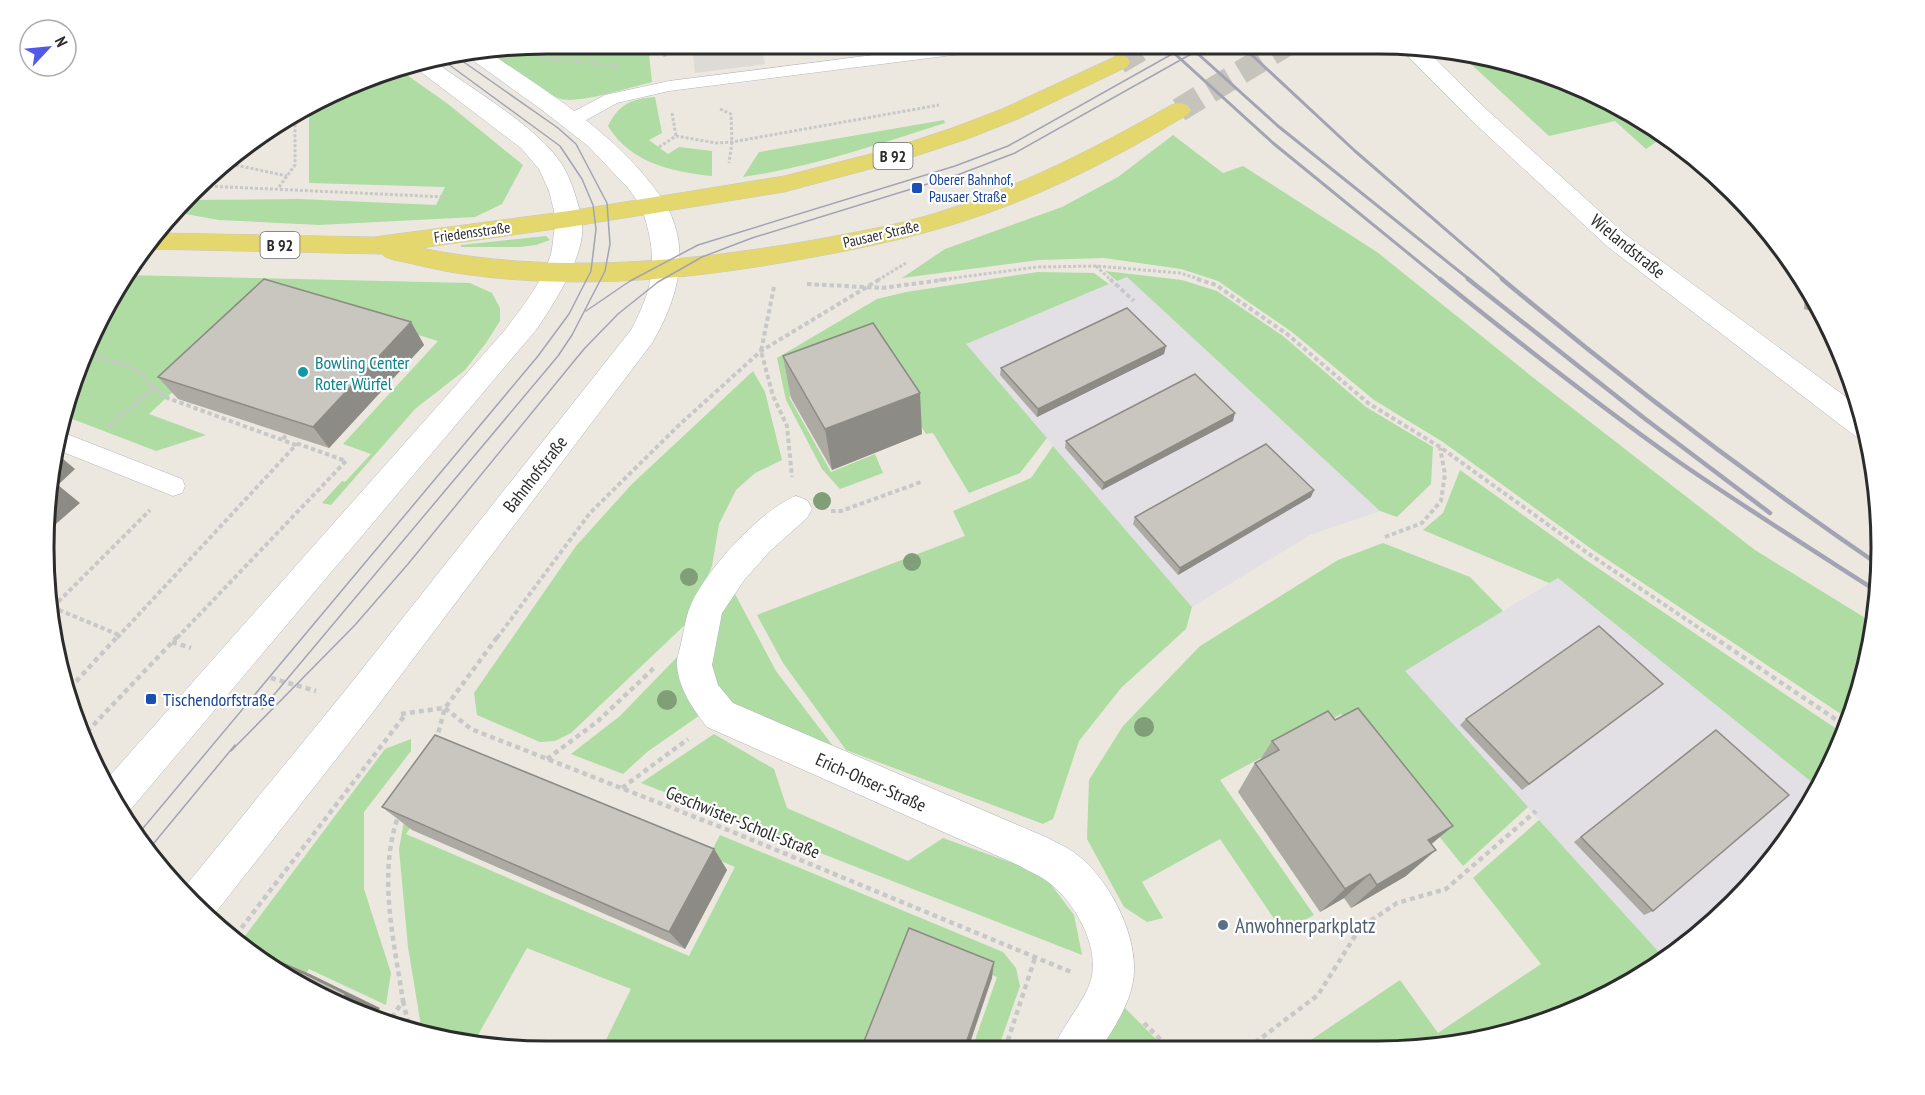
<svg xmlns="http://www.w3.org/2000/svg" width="1925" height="1095" font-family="'PT Sans Narrow',sans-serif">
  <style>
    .industrial { fill: #e2dfe5 }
    .green { fill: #aedca2 }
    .plaza { fill: #dcdbd6 }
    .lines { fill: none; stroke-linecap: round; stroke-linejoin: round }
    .primary-tunnel { stroke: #c6c2bc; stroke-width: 24; stroke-dasharray: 24 12; stroke-linecap: butt }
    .lane-casing { stroke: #b3b4be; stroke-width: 1 }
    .street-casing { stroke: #b3b4be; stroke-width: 1 }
    .secondary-casing { stroke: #b3b4be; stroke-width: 1 }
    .primary-casing { stroke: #c8c8c8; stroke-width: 1 }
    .path-far2 { stroke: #c8c8c8; stroke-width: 3; stroke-dasharray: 3 2; stroke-linecap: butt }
    .path-far1 { stroke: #c8c8c8; stroke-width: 4; stroke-dasharray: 4.5 3; stroke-linecap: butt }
    .path { stroke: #c8c8c8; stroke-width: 4.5; stroke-dasharray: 5 4; stroke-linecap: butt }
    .lane { fill: #fff; fill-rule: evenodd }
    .street { fill: #fff; fill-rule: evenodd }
    .secondary { fill: #fff; fill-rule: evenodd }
    .primary { fill: #e3d76e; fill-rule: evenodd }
    .tram { stroke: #a3a3b4; stroke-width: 1.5 }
    .rail-far1 { stroke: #a3a3b4; stroke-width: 3 }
    .rail { stroke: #a3a3b4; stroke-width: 4.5 }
    .tree { fill: #809e78 }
    .wall { fill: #acaaa3 }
    .shaded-wall { fill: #8c8b85 }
    .building { fill: #c8c6be; stroke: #8c8b85; stroke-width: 1.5 }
    .transit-dot { fill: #1a4fb4; stroke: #fff; stroke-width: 2 }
    .culture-dot { fill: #0f9aa8; stroke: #fff; stroke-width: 2 }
    .service-dot { fill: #5c6f8a; stroke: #fff; stroke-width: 2 }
    .labels { text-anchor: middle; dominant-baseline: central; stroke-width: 4.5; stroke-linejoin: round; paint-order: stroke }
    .far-transit-label { font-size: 15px; fill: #164399; stroke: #fff; text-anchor: start }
    .far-street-label { font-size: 15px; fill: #2c2c2c; stroke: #fff }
    .shield { fill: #fff; stroke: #6b6b6b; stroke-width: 1.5 }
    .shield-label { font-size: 16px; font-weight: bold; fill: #2c2c2c }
    .street-label { font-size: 18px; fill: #2c2c2c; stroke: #fff }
    .culture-label { font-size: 18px; fill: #0d838f; stroke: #fff; text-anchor: start }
    .transit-label { font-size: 18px; fill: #164399; stroke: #fff; text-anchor: start }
    .near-service-label { font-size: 21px; fill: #4e5e75; stroke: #fff; text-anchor: start }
    .rim { fill: none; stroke: #2c2c2c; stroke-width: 3 }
  </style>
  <rect width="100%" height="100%" fill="#ece8e0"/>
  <g class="industrial">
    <polygon points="1127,277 1380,511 1310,535 1192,607 965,344"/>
    <polygon points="1558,578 1819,788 1814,800 1734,904 1666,960 1404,671"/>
  </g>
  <g class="green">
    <path d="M548,44h100l4,38c-20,5 -74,22 -91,17 -22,-7 -50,-33 -70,-46z"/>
    <polygon points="1461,55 1539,70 1630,111 1665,136 1646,149 1615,121 1549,136"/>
    <polygon points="397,68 448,104 523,165 502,204 475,217 319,225 219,220 180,213 192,200 299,199 436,205 445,187 309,183 309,111 386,70"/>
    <path d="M655,97l7,36 -13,7 19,14 11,-7 33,4v25c-39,-4 -82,-13 -104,-50 11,-22 23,-27 47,-29z"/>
    <path d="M944,120l1,3c-66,21 -133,44 -202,54l16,-25z"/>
    <polygon points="1173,135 1223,173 1243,166 1377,252 1540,383 1755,550 1875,624 1855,710 1850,720 1593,550 1443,442 1374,400 1292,332 1218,281 1181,269 1104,258 1039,260 902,278 945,249 1062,207 1118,177"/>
    <polygon points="546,236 550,240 536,245 520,247 461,247 461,245"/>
    <polygon points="1105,271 1182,280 1217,291 1283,336 1366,407 1433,447 1431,484 1397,517 1380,511 1127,277 1117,281"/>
    <polygon points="1038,272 1094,273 1109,284 966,344 1047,438 1020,473 969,493 933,433 926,434 880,363 789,397 831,472 875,454 883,473 840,489 822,469 786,400 777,358 877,299 906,292"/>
    <polygon points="125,275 470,283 492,293 500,308 500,321 486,343 465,370 415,409 331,505 322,503 342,481 345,482 371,454 343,444 438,341 280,292 149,414 206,435 156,451 62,415"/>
    <polygon points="753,371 765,392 782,460 755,473 736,490 719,524 712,566 690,620 571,733 555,741 540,742 477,715 474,693 576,546 632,484"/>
    <polygon points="1053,446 1192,607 1186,629 1121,688 1079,741 1053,819 1043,824 846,750 783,663 757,615 965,536 953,511 1031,478"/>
    <polygon points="1460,470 1586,560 1844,734 1819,788 1558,578 1549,583 1423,530 1443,513"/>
    <polygon points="1383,543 1470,577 1503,611 1405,671 1528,807 1463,866 1341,714 1220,780 1314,915 1283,932 1220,839 1142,882 1163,918 1147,922 1124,907 1087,839 1089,780 1123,726 1200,646 1338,560"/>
    <polygon points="735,594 776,671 836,750 761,722 721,695 711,667 721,614"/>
    <polygon points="680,654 700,715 647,752 623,774 571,754 620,716"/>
    <polygon points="714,734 774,769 787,808 908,861 943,838 1043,874 1074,915 1082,955 641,783"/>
    <polygon points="411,739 411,751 364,812 364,889 391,973 386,1005 309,969 298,985 295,984 242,940 385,749"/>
    <polygon points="461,755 406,834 689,956 735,867 709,856 720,835 1003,952 1016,968 1020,986 998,1049 974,1043 997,977 910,942 867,1049 601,1050 631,989 527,948 474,1042 422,1032 408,947 399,849 406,810"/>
    <polygon points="1539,820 1666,960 1657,967 1540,1025 1443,1047 1299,1048 1400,980 1438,1033 1541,964 1473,878"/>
    <polygon points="1120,1003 1165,1048 1099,1048"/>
  </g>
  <polygon class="plaza" points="727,44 780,44 761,46 765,64 695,73 693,54 728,50"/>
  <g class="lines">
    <g class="primary-tunnel">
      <polyline points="1119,62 1150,44"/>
      <polyline points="1179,110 1287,44"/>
    </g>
    <g class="lane-casing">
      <g id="lane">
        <polygon points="959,44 1009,44 1006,48 1000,49 669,91 617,103 579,124 565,124 563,120 565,116 605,95 669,81"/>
        <polygon points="59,431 182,479 185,486 182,493 173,496 58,450"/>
      </g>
    </g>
    <g class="street-casing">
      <g id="street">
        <polygon points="1397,45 1423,47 1486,109 1626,235 1861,408 1868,439 1855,436 1608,247 1470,119"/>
        <path d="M490,53c65,44 134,86 177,153l-4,6 -9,2 -9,-2 -17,-24 -40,-42 -46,-36 -74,-53z"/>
        <path d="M435,62c36,26 102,65 126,101 11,17 16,37 21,56l-4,6 -9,2 -9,-2 -4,-6 -7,-28 -10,-22 -18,-21 -108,-82z"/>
        <path d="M796,496l11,4 5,9 -5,9 -37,33 -25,28 -23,34 -10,52 6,20 15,18 315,135c11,6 23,11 32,19 30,25 56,76 54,115 -1,27 -19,55 -33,76l-48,1c9,-22 25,-39 35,-61 16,-34 -10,-81 -36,-103 -9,-8 -22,-13 -32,-19l-313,-139c-14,-18 -28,-38 -30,-61 -1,-7 3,-16 4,-23 3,-11 4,-24 9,-36 13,-34 72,-99 106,-111z"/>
      </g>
    </g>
    <g class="secondary-casing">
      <g id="secondary">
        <path d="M654,198l9,2c30,47 15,99 -11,143l-282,373 -157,200 -31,-25 1,-2 161,-197 287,-362c25,-46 27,-75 10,-124l4,-6z"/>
        <path d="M569,211l9,2c18,28 -26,94 -42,117l-405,479 -5,2 -20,-31 399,-450c18,-24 37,-47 46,-76 3,-13 2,-30 9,-41z"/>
      </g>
    </g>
    <g class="primary-casing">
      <path id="primary" d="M1119,55l8,2 3,5 -3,5 -109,52 -48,19 -66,22 -120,32 -215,35 -148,21c128,26 259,15 387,-7 43,-8 86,-15 128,-28 83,-26 160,-65 235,-108l8,-2 8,2 4,5 -4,5c-63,38 -129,73 -199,98 -59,21 -118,34 -180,45 -111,21 -226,32 -338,17 -26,-3 -51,-10 -76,-15l-9,-3 -3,-3 -236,-5 14,-16 214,4 195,-26 215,-35 102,-26 66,-22 50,-19z"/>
    </g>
    <g class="path-far2">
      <polyline points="663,44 665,58"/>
      <polyline points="713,49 718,49 717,44"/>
      <polyline points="665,54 694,51"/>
      <polyline points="541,58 620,66"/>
      <polyline points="720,109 731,114 732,142 729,163"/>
      <polyline points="672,113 676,136"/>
      <polyline points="659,147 676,136 716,143 732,142 939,105"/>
      <polyline points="226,163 287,176"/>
      <polyline points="205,186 446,197"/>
      <polyline points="279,187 295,165 295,119"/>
      <polyline points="1096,266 1111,280"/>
      <polyline points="878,280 906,263"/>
      <polyline points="939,280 1037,267 1096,266 1180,273 1202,280"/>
    </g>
    <g class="path-far1">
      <polyline points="1110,279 1134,301"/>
      <polyline points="1197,279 1216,285 1287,334 1368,403 1440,447 1589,554 1714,638"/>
      <polyline points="807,284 882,288 950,279"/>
      <polyline points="774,287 761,351 773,396 787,426 792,477"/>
      <polyline points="89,354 121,364 139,372 162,396 296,445 117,638"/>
      <polyline points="109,426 156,386"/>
      <polyline points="283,439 287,434"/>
      <polyline points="831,511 841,511 921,482"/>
      <polyline points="1385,537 1422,523 1441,501 1445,474 1440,448"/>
      <polyline points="52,607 119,635"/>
      <polyline points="53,607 150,510"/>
      <polyline points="177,638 346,461 296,443"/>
      <polyline points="497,638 590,513 678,426 761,351 880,279"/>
    </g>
    <g class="path">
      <polyline points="1712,636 1847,727"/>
      <polyline points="172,642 191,648"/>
      <polyline points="271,678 316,691"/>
      <polyline points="70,688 118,636"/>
      <polyline points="445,708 471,729 728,830 1071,972"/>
      <polyline points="401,714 444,708"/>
      <polyline points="81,738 178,636"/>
      <polyline points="436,741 445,708 498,636"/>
      <polyline points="547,759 598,721 654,668"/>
      <polyline points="622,788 688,739"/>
      <polyline points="236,935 405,715"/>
      <polyline points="403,1001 410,1030"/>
      <polyline points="1144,1023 1169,1048"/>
      <path d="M387,1025l16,-24c-9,-60 -26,-128 -4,-187"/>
      <polyline points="1248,1048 1318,995 1360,928 1397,903 1446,889 1536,811"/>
      <polyline points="1005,1049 1035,958"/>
    </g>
    <use href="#lane" class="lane"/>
    <use href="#street" class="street"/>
    <use href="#secondary" class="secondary"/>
    <use href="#primary" class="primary"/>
    <g class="tram">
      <polyline points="586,311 630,281 698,245 955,166 1008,146 1190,44"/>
      <polyline points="262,709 558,356 572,335 605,271 610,244 607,203 576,144 558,128 458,58"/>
      <polyline points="231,751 355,625 408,564 584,349 618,314 658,282 702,257 752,238 960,174 1015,153 1209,44"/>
      <polyline points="139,833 538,356 569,314 591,271 596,229 593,205 582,179 560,146 444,61"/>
      <polyline points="149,849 235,745"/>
    </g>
    <g class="rail-far1">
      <polyline points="1164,44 1273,143 1441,280"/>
      <polyline points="1187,44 1278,126 1470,280"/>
      <polyline points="1240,44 1355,151 1504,280"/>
    </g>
    <g class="rail">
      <path d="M1440,279c78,63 157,125 239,183 65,45 132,87 199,130"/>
      <polyline points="1468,279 1644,418 1770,513"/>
      <path d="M1502,279c121,101 247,197 377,286"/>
    </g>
  </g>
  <g class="tree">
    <circle cx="822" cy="501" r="9"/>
    <circle cx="912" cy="562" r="9"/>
    <circle cx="689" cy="577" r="9"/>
    <circle cx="667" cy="700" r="10"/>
    <circle cx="1144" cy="727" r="10"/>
  </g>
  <g class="wall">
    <polygon points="1806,287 1824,315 1804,309"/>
    <polygon points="411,322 424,345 329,448 178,399 158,377"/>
    <polygon points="1164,354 1037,417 1000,375 1001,368"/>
    <polygon points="783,356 922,434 832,470 791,398"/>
    <polygon points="1233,421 1102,490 1065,448 1066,441"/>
    <polygon points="1311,497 1178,575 1133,524 1135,517"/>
    <polygon points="1656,690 1522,790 1460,725 1466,719"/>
    <polygon points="1716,730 1653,911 1644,915 1574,842"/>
    <polygon points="1272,741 1431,845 1406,876 1351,908 1344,898 1320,912 1238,792 1255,763 1260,760"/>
    <polygon points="382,807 714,849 727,870 685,949 412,830"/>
  </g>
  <g class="shaded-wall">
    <polygon points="411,322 424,345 329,448 313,427"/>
    <polygon points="1166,346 1164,354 1037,417 1038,409"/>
    <polygon points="920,393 922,434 832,470 825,429"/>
    <polygon points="1235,413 1233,421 1102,490 1104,483"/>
    <polygon points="57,454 75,469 58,485 80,503 49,530"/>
    <polygon points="1314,490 1311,497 1178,575 1180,568"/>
    <polygon points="1453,826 1422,852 1428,840"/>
    <polygon points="714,849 727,870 685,949 669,932"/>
    <polygon points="1436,850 1406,876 1351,908 1377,885"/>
    <polygon points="1370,874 1344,898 1320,912 1345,889"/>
    <polygon points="272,958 310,974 380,1008 373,1019 339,1004"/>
    <polygon points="994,962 992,978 968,1049 964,1049"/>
  </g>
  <g class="building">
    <polygon points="264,279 411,322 313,427 158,377"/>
    <polygon points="1127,308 1166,346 1038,409 1001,368"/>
    <polygon points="873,323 920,393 825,429 783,356"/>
    <polygon points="1195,374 1235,413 1104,483 1066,441"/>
    <polygon points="1266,444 1314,490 1180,568 1135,517"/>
    <polygon points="1599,626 1663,684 1529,784 1466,719"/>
    <polygon points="1358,708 1453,826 1428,840 1436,850 1377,885 1370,874 1345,889 1255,763 1279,750 1272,741 1328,711 1335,720"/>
    <polygon points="1716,730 1789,795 1653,911 1581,837"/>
    <polygon points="435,735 714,849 669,932 382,807"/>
    <polygon points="909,928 994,962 964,1049 861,1049"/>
    <polygon points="272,958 346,994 339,1004 295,984 269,962"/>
  </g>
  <g class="transit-dot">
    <rect x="911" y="182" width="12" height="12" rx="3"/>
    <rect x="145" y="693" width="12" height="12" rx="3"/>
  </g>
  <circle class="culture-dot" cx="303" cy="372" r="6"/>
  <circle class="service-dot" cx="1223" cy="925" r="6"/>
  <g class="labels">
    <g class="far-transit-label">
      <text x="929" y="179">Oberer Bahnhof,<tspan x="929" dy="17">Pausaer Straße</tspan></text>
    </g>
    <g class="far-street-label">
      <text transform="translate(472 232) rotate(-8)">Friedensstraße</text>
      <text transform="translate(881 234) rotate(-13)">Pausaer Straße</text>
    </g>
    <g class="shield">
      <rect x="873.5" y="143" width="39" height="26" rx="4.5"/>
      <rect x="260.5" y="232" width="39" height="26" rx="4.5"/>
    </g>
    <g class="shield-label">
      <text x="893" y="156">B 92</text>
      <text x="280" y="245">B 92</text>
    </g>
    <g class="street-label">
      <text transform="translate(1628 246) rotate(39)">Wielandstraße</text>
      <text transform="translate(535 474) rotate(-52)">Bahnhofstraße</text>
      <text transform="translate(871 782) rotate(24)">Erich-Ohser-Straße</text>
      <text transform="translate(743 822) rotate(22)">Geschwister-Scholl-Straße</text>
    </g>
    <g class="culture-label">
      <text x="315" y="362">Bowling Center<tspan x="315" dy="21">Roter Würfel</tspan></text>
    </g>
    <g class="transit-label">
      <text x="163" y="699">Tischendorfstraße</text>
    </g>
    <g class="near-service-label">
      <text x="1235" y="925">Anwohnerparkplatz</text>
    </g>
  </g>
  <path d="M0 0H1925V1095H0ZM547 54H1378A493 493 0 0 1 1871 547V548A493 493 0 0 1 1378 1041H547A493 493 0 0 1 54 548V547A493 493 0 0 1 547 54Z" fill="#fff" fill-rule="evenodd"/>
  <path class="rim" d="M547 54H1378A493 493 0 0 1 1871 547V548A493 493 0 0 1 1378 1041H547A493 493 0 0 1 54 548V547A493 493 0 0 1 547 54Z"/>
  <g transform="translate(48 48) rotate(64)"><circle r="28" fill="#ffffff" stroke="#ababab" stroke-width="1.5"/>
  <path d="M0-4.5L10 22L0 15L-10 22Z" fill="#5159e7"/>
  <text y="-9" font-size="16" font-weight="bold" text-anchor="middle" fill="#2c2c2c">N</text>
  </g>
</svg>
